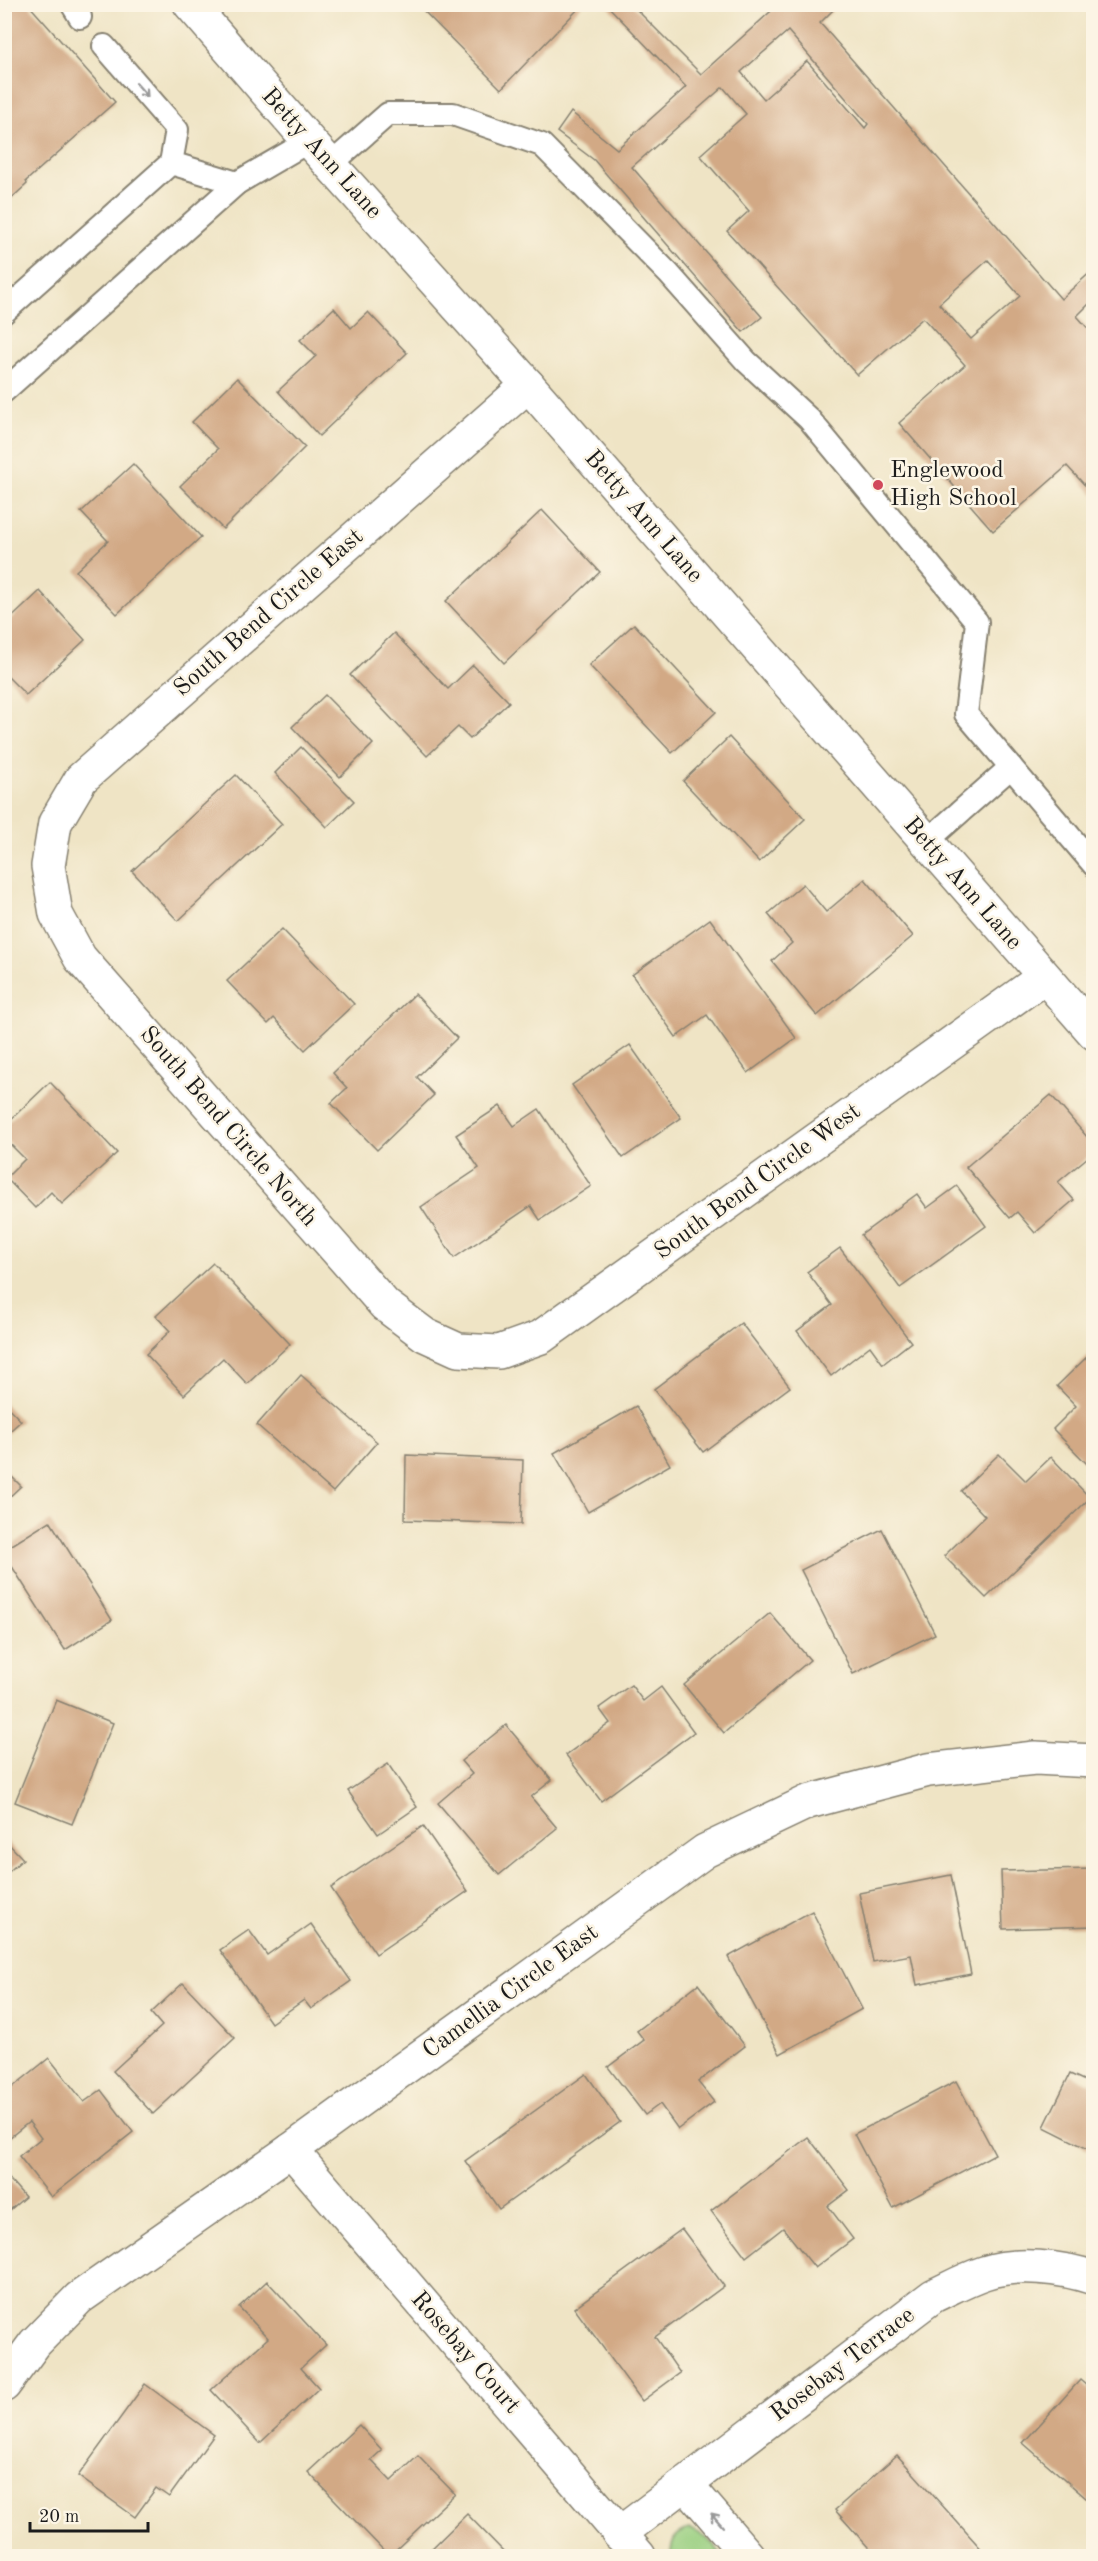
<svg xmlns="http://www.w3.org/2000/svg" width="1098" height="2561" font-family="'Old Standard TT',serif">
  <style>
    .green { fill: #9acf81; stroke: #5b764e; stroke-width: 1.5 }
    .building { fill: #d2a985; fill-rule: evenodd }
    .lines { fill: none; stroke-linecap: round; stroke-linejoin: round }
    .service-casing { stroke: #868070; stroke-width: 26 }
    .minor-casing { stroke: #868070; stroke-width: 36 }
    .service { stroke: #fff; stroke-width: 22 }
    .minor { stroke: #fff; stroke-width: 33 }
    .oneway { stroke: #999 }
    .poi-dot { fill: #d1495b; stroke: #fcf5e5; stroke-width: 2 }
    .labels { text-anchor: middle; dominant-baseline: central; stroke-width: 5; stroke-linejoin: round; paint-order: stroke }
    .street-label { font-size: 24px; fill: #1c1c1c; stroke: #fcf5e5 }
    .poi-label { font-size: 24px; fill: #1c1c1c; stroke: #fcf5e5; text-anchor: start }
  </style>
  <rect width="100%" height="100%" fill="#fcf5e5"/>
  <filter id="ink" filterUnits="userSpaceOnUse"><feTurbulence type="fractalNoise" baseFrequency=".0167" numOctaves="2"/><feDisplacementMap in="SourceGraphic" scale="12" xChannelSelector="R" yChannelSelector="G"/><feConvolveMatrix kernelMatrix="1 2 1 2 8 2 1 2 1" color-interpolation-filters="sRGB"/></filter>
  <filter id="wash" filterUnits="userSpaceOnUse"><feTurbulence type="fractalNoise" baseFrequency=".008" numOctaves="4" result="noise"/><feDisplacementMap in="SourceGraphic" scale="24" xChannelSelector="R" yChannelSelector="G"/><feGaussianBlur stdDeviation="1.35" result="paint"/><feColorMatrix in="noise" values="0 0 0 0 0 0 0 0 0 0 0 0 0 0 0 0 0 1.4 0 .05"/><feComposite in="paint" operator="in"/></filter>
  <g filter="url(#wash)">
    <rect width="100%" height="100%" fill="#efe4c5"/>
    <path class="green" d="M689,2529l18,9 15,18h-51c0,-15 3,-22 18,-27z"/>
    <g id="blocks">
      <g class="building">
        <polygon points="4,4 28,4 115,102 26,181 27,184 4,205"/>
        <polygon points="417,4 583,4 501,89"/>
        <path d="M606,4h25l70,70 78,-70h60l-19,19 241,276 33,-30v30l-17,17 17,19v160l-27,-29 -74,65 -94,-108 66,-58 -42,-47 -66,57 -130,-144 22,-20 -49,-56 46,-41 -23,-27 -91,80 130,150 -19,15 -149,-172 -37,-28 14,-20 46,37 69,-62zM788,31l80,93 -3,4 -58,-67 -43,38 -23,-27zM988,260l32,36 -49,43 -32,-35z"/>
        <polygon points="334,308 351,328 368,312 407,353 319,436 278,391 316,356 300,340"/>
        <polygon points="237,378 305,447 223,529 180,486 218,449 192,422"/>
        <polygon points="133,464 201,537 117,614 76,571 108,541 81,512"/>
        <polygon points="542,510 600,572 504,663 446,601"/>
        <polygon points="40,591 85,640 26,695 4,673 4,625"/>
        <polygon points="634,624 716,712 672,753 589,665"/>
        <polygon points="394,633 448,689 473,665 509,702 470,739 458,727 427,756 350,675"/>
        <polygon points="325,695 373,744 340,777 292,727"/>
        <polygon points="729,737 805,819 759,862 683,781"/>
        <polygon points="301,747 354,801 327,827 275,773"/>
        <polygon points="236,775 282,824 178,921 132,871"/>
        <polygon points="865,879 913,936 817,1016 772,961 792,943 768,914 803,884 826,912"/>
        <polygon points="710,919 796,1038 748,1073 707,1015 676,1037 632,975"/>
        <polygon points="282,929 354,1004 305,1050 274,1018 268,1024 227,981"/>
        <polygon points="415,994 457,1038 417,1077 434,1095 377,1150 331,1103 347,1088 333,1073"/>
        <polygon points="630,1045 681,1118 623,1158 572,1085"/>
        <polygon points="50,1082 117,1153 62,1204 51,1192 35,1208 6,1178 25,1159 4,1138 4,1126"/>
        <polygon points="1051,1095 1094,1145 1094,1152 1058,1182 1074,1200 1035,1233 1017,1212 1010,1218 966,1167"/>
        <polygon points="500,1106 514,1126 539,1109 591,1186 540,1220 531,1206 454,1258 421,1207 479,1168 456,1135"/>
        <polygon points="957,1186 986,1226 900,1288 861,1235 917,1194 927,1208"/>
        <polygon points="840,1248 911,1342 883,1364 870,1346 831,1376 797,1331 832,1305 807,1272"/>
        <polygon points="213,1263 290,1344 247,1384 223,1358 184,1395 146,1354 170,1331 156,1316"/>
        <polygon points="741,1323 790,1387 703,1452 654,1389"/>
        <polygon points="1094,1350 1094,1466 1091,1468 1053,1429 1076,1406 1057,1386"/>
        <polygon points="301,1375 377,1442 333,1492 257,1425"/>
        <polygon points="4,1403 21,1421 4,1436"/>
        <polygon points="636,1406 670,1465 588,1512 554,1453"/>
        <polygon points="999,1454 1026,1481 1051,1457 1090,1498 986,1598 944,1556 985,1516 961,1491"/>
        <polygon points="406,1455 523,1460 521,1524 405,1520"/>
        <polygon points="4,1469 21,1486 4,1502"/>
        <polygon points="50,1521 112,1620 65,1650 4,1554 4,1550"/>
        <polygon points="882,1529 935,1634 853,1674 801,1570"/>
        <polygon points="770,1613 810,1660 724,1733 684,1685"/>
        <polygon points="631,1685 643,1701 661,1687 694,1732 601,1801 566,1755 610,1723 599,1708"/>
        <polygon points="56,1700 113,1723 72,1824 15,1802"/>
        <polygon points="506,1725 552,1780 531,1797 557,1828 499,1875 438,1803 472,1774 461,1761"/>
        <polygon points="388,1764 417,1807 378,1834 348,1791"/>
        <polygon points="423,1826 468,1891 376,1954 331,1888"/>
        <polygon points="4,1839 23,1859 4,1876"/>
        <polygon points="1094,1869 1094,1926 1003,1929 1001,1871"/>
        <polygon points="951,1875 971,1974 917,1985 911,1955 873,1962 859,1893"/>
        <polygon points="812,1911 862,2009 780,2054 728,1957"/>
        <polygon points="311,1924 351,1981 311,2009 304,2000 271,2023 220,1950 249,1930 267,1955"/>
        <polygon points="183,1983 235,2038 153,2114 113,2071 162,2026 151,2013"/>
        <polygon points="698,1984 745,2046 698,2082 714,2102 678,2129 660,2104 645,2115 608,2067 644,2040 637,2031"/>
        <polygon points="49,2058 84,2102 101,2090 133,2132 51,2197 19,2156 41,2138 29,2122 9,2138 4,2132 4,2094"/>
        <polygon points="586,2074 620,2122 499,2209 465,2161"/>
        <polygon points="1070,2074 1094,2085 1094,2152 1044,2127"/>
        <polygon points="956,2081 995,2154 893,2208 854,2134"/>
        <polygon points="808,2137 849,2190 828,2206 853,2239 815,2268 783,2228 746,2257 711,2211"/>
        <polygon points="4,2173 25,2197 4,2215"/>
        <polygon points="682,2229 724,2286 655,2337 680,2373 642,2401 574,2308"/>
        <polygon points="267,2281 326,2345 301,2368 319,2388 260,2443 211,2390 268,2338 239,2307"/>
        <polygon points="1080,2380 1094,2392 1094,2505 1023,2443"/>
        <polygon points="145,2384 214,2435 169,2497 156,2488 135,2517 78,2476"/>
        <polygon points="359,2425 382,2450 371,2460 391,2481 418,2456 455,2494 389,2556 308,2472"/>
        <polygon points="897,2455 984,2552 979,2556 876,2556 835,2510"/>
        <polygon points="467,2514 508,2556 424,2556"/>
      </g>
    </g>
  </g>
  <g filter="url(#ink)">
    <use href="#blocks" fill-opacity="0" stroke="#868070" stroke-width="1.5"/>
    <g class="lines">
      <g class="service-casing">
        <g id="service">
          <polyline points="72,4 80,17"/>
          <polyline points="104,46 177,130 171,163"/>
          <polyline points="330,165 388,114 453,114 542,145 669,274 746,361 809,419 977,622 966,714 1094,865"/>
          <polyline points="4,312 171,163 237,183"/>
          <polyline points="4,391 237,183 309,141"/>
          <polyline points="926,842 1011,767"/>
        </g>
      </g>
      <g class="minor-casing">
        <g id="minor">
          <polyline points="190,4 309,141 528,385 1094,1033"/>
          <polyline points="528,385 81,779 55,823 48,866 56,914 80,958 385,1305 425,1335 458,1350 499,1352 541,1337 1044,977"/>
          <polyline points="291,2150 639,2556"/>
          <polyline points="4,2385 35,2343 79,2298 291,2150 705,1851 808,1802 928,1770 1035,1758 1094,1761"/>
          <polyline points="686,2484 748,2556"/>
          <path d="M619,2534l314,-238c17,-8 33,-17 51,-23 33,-11 77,-6 110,5"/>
        </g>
      </g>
      <use href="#service" class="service"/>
      <use href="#minor" class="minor"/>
    </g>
    <defs><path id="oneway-shaft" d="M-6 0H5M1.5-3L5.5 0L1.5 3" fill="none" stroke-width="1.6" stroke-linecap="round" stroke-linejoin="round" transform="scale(1.5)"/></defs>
    <g class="oneway">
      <use href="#oneway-shaft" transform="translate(142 90) rotate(49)"/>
      <use href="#oneway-shaft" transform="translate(717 2520) rotate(-131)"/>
    </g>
  </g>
  <circle class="poi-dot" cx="878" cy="485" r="6"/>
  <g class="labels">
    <g class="street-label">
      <text transform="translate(321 154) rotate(48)">Betty Ann Lane</text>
      <text transform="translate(643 517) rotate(49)">Betty Ann Lane</text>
      <text transform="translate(269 613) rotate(-41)">South Bend Circle East</text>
      <text transform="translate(962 884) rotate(49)">Betty Ann Lane</text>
      <text transform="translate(228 1127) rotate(49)">South Bend Circle North</text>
      <text transform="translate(758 1182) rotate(-36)">South Bend Circle West</text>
      <text transform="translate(511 1992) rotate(-36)">Camellia Circle East</text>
      <text transform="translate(465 2353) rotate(49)">Rosebay Court</text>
      <text transform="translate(843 2365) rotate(-37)">Rosebay Terrace</text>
    </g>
    <g class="poi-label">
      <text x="890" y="471">Englewood<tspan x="890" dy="28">High School</tspan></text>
    </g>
  </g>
  <rect width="1098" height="2561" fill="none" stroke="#fcf5e5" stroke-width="24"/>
  <path d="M30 2522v9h118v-9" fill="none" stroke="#1c1c1c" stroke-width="3"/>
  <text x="39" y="2522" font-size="18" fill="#1c1c1c" stroke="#fcf5e5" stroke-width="4.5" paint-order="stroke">20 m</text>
</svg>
